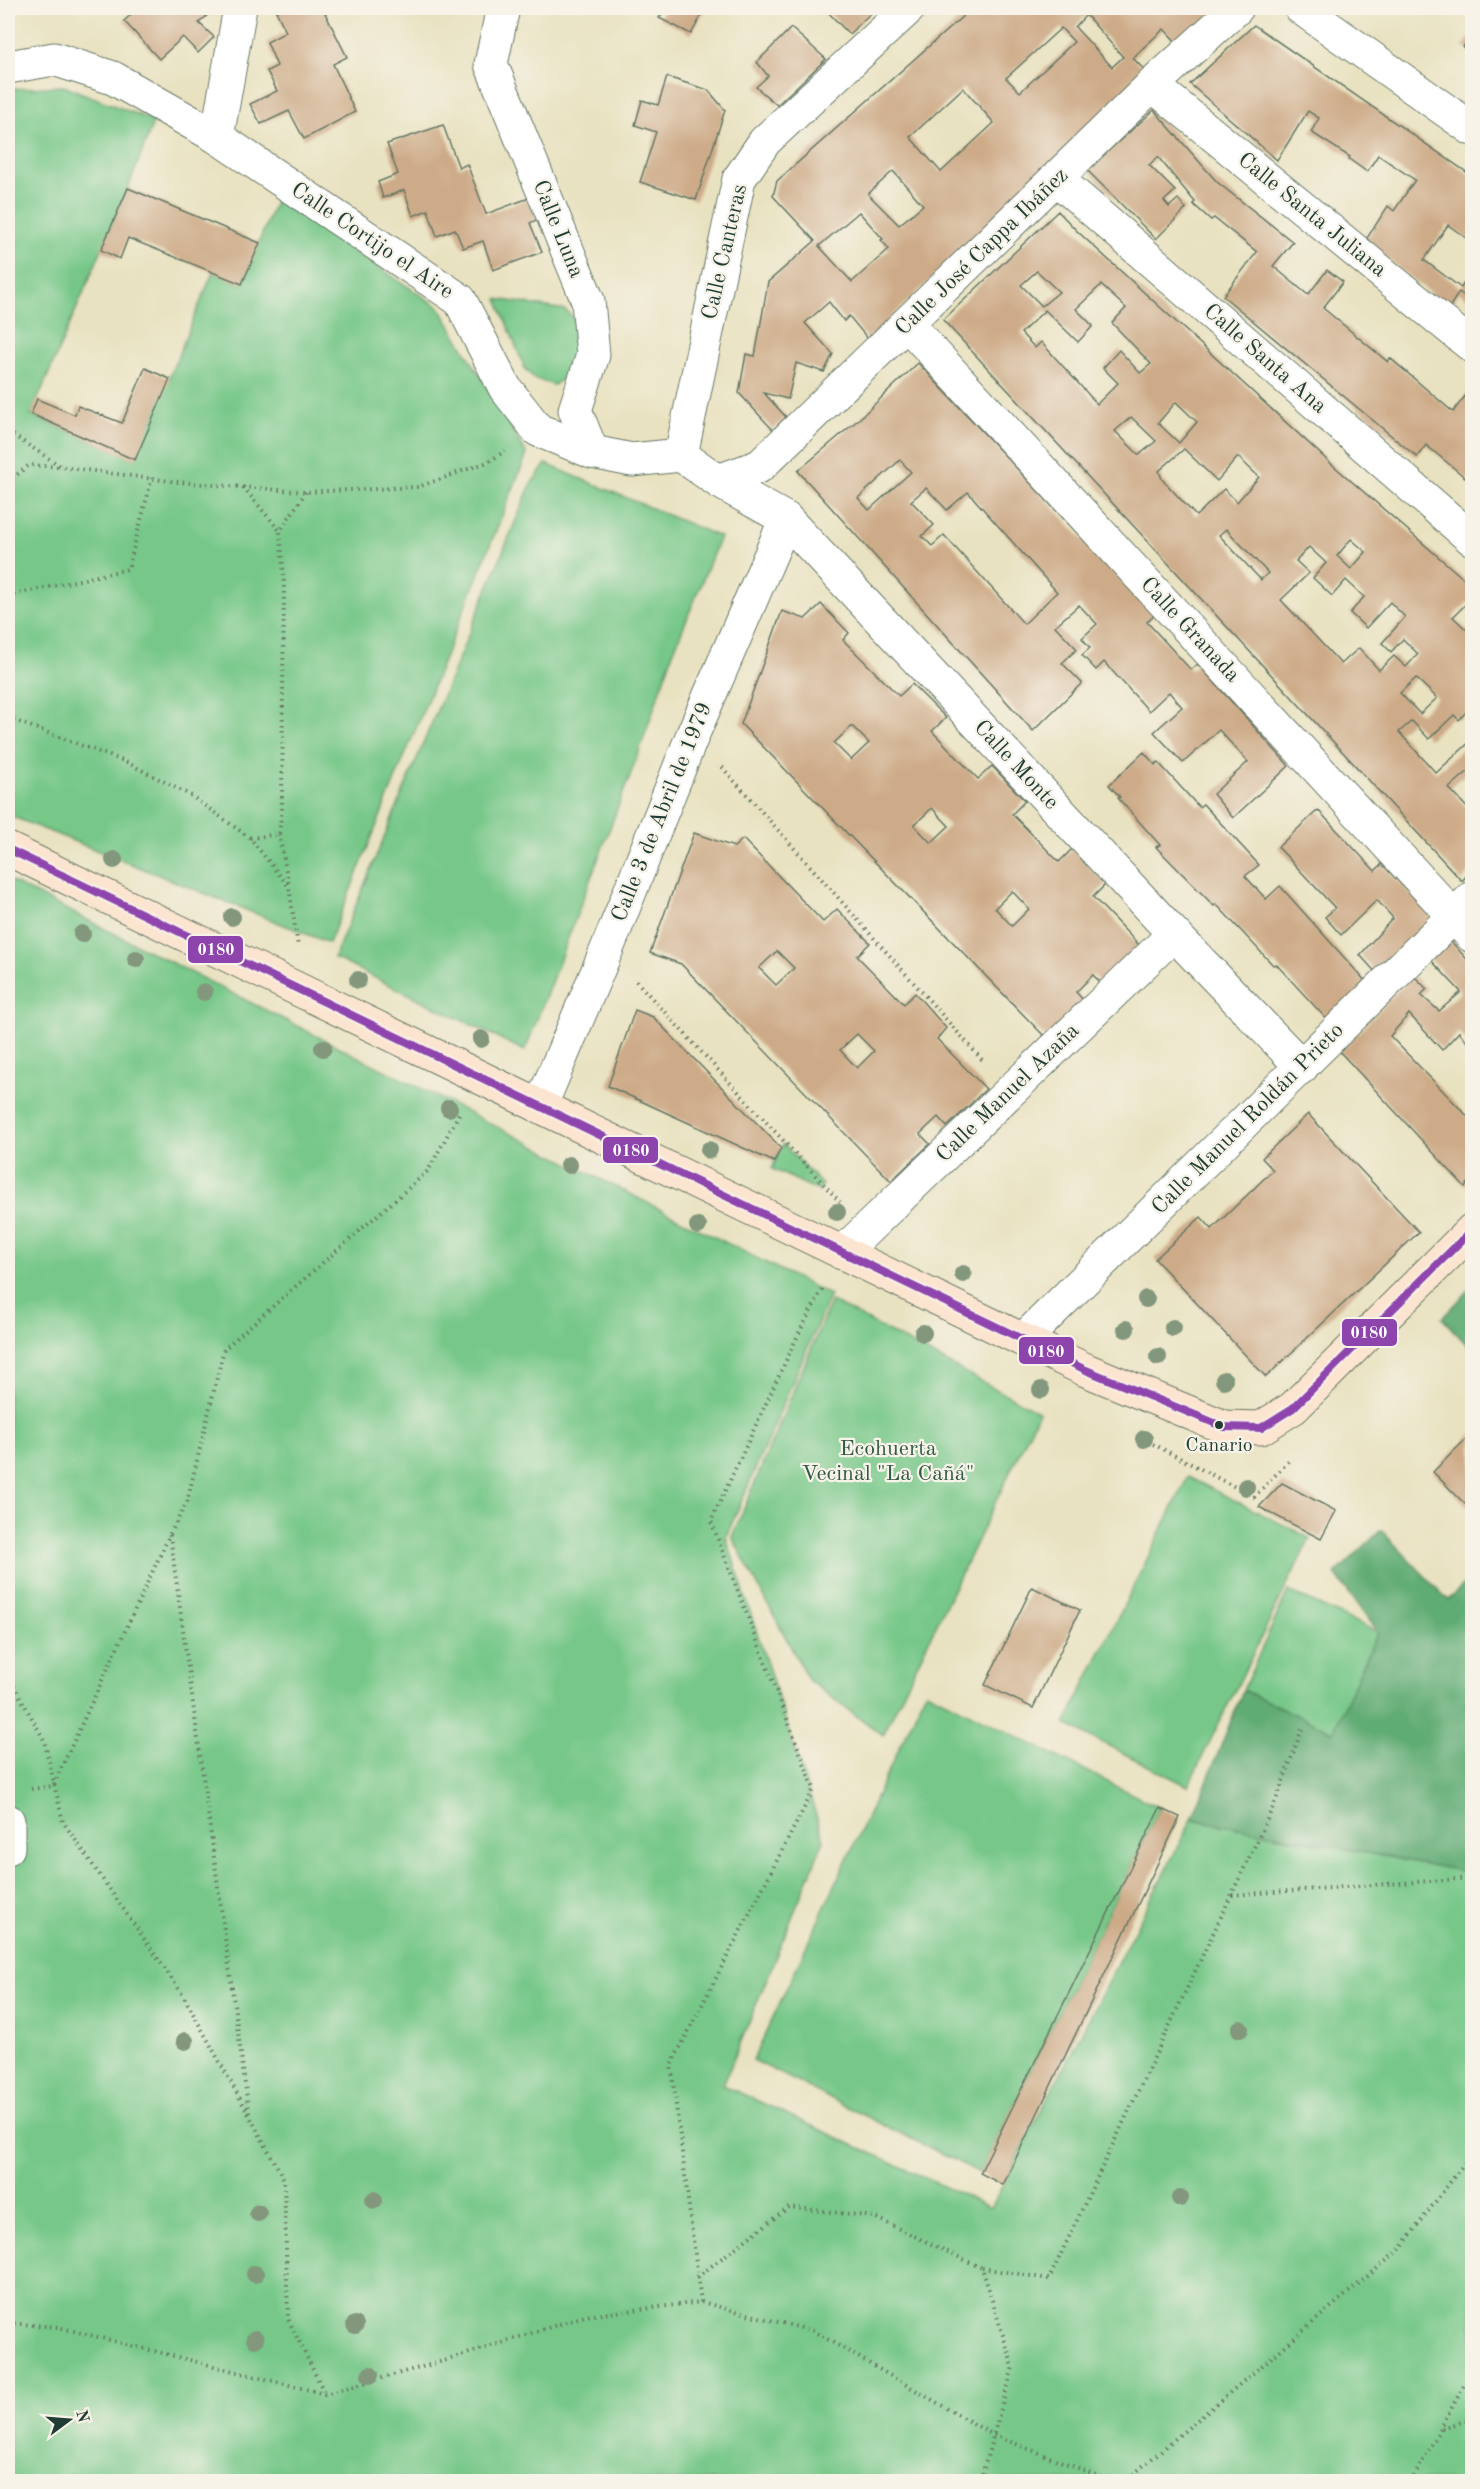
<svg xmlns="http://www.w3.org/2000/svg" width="1480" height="2489" font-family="'Old Standard TT',serif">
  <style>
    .green { fill: #76c788; stroke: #4a825e; stroke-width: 1.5 }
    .forest { fill: #60ac74; stroke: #407454; stroke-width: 1.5 }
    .building { fill: #cdab88; fill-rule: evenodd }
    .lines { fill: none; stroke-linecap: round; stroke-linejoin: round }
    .street-casing { stroke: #667765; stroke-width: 35 }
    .secondary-casing { stroke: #667765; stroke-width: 35 }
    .path { stroke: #667765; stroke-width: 4; stroke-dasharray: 1.5 4.5; stroke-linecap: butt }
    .street { stroke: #fff; stroke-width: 33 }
    .secondary { stroke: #fce5d0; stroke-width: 33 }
    .bus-1-casing { stroke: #f7f3e8; stroke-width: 12 }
    .bus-1 { stroke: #8e44ad; stroke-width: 8 }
    .tree { fill: #83977d }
    .bus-dot { fill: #1f3d34; stroke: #f7f3e8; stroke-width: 2 }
    .labels { text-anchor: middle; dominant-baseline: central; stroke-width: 4.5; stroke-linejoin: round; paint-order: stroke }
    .bus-label { font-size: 20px; fill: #1f3d34; stroke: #f7f3e8 }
    .street-label { font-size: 22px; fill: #1f3d34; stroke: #f7f3e8 }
    .park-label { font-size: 22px; fill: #305945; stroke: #f7f3e8 }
    .line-badge { stroke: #f7f3e8; stroke-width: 2 }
    .badge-label { font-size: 16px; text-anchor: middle; font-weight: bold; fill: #fff }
  </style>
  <rect width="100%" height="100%" fill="#f7f3e8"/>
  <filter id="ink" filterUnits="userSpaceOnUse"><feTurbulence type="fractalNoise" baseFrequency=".0167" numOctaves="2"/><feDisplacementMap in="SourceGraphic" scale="12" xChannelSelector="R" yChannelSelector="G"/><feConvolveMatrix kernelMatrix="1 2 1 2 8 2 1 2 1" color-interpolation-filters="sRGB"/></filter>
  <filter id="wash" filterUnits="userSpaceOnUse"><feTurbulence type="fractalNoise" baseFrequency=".008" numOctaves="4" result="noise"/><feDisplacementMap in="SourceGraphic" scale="24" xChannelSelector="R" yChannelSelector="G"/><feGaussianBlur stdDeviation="1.35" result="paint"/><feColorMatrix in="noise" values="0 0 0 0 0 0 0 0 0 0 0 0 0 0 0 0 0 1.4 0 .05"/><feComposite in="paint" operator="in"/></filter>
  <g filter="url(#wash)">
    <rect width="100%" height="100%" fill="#e9e2c1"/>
    <g class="green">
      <polygon points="64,86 154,121 128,188 31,415 135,459 213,272 242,284 276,200 439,307 527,454 329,943 8,815 8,92 13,89"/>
      <polygon points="497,299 565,310 582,326 572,372 554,385 535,379 525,369"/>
      <polygon points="546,464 720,537 673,653 640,749 525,1051 334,958 531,484"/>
      <polygon points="8,880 830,1295 726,1537 824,1840 723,2085 991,2208 1192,1819 1472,1873 1472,2481 8,2481"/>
      <polygon points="783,1144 822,1185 819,1191 772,1169"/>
      <polygon points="831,1301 1039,1412 883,1735 809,1681 732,1537"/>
      <polygon points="1188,1477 1310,1538 1188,1786 1065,1724"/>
      <polygon points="1288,1591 1378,1632 1333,1732 1243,1690"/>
      <polygon points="926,1691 1160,1808 980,2173 753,2060"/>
    </g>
    <g class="forest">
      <polygon points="1472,1287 1472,1350 1442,1318"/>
      <polygon points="1381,1530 1448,1600 1472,1577 1472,1873 1192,1819 1243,1690 1333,1732 1378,1632 1335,1574"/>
    </g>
    <g id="blocks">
      <g class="building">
        <polygon points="138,8 215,8 199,23 214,37 198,53 183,37 159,59 124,21"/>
        <polygon points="284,8 336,8 325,13 347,57 333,64 355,112 304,139 289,111 261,124 250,104 277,91 267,71 277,66 267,42 286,32 276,11"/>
        <polygon points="666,8 706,8 691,34 659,18"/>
        <polygon points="824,8 876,8 849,34"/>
        <path d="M972,8h172l5,5 6,-5h65l-42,36 -14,-15 -20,18 -11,11 15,16 -280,265 -19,-23 -5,5 -15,-19 -24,21 28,31 -9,18 -28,-9 -8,36 -24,-6 22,24 -13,13 -34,-37 7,-39 9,2 13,-74 47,-41 -42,-45 4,-15zM1086,15l37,42 -11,10 -37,-40zM1061,28l13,14 -54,50 -14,-14zM963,88l31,35 -53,49 -31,-35zM893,171l30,34 -24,20 -31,-31zM859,212l24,27 -2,1 8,9 -37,33 -33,-36z"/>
        <polygon points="1254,25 1472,176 1472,242 1448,225 1424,260 1461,288 1472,271 1472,301 1459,292 1449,308 1365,241 1388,206 1394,211 1415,180 1378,155 1367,172 1349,159 1350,157 1311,132 1319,118 1308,111 1277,160 1190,84"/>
        <polygon points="791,28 826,59 777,105 756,87 768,76 757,62"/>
        <polygon points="1472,34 1472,53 1463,47"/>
        <polygon points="667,77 708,90 725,110 696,200 640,182 656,132 635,125 642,100 658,105"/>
        <polygon points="1154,110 1217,182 1293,242 1273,266 1308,295 1327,270 1343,282 1323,308 1388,362 1390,358 1453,412 1472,387 1472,435 1468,441 1472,445 1472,483 1426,445 1417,457 1223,296 1257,252 1214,218 1211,220 1193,204 1195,202 1158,157 1149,165 1175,191 1164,201 1169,207 1178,199 1186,209 1156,239 1087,170"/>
        <polygon points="443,125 459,168 467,164 486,214 529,198 538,219 530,223 542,252 493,270 483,241 463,248 455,229 437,236 428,210 413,216 404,190 383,198 378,182 398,174 387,144"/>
        <polygon points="128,188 260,243 242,284 128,238 120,259 101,250"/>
        <path d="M1058,211l19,20 250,229 145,126v12l-19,19 19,18v70l-13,15 -5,-5 -25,24 -17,-18 -13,11 37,41 36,-33v28l-23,20 23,25v56l-10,12 -519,-561zM1037,271l22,21 -17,14 -21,-21zM1101,285l25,23 -14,15 39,41 -11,9 -21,-23 -16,18 15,15 -21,21 -56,-62 -6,6 -14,-15 24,-23 33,32 15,-16 -17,-17zM1176,402l21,20 -18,21 -21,-20zM1131,417l25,24 -17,14 -24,-24zM1184,449l33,32 21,-24 21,20 -22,25 -13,-13 -28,27 -34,-37 -3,-8zM1226,529l42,44 -7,7 -42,-45zM1351,539l15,13 -15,17 -14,-13zM1309,547l17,16 -13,15 19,18 14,-16 18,17 -14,16 16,15 24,-26 15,15 -23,26 9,9 12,-13 15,15 -12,13 -12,-11 -15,14 -20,-22 -18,16 -60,-64 28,-27 -13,-12zM1416,678l21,20 -17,16 -20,-21z"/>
        <path d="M918,363l236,252 -7,7 44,48 7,-6 91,102 -56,52 -20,-24 35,-32 -29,-32 -36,33 -29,-31 28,-25 -13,-15 -20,19 -45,-49 -8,8 -14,-15 8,-7 -8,-10 15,-14 -18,-19 -24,21 22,23 -15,14 20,20 -49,48 -235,-260 61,-52zM900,460l11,12 -42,38 -11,-12zM926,488l21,22 21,-18 89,100 -33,32 -80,-89 -12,11 -10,-10 12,-11 -23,-24z"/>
        <polygon points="145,368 170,379 135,460 31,414 37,399 75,415 78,406 122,423"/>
        <path d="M821,604l28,29 -6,7 56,56 13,-12 34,34 -14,13 46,48 14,-13 33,35 -13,13 47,48 13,-13 34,35 -13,13 47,49 -38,38 -9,-9 -17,17 8,9 -38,37 -305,-314 41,-113 23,8zM852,726l17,17 -18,17 -17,-17zM932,808l17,18 -18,17 -17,-18zM1012,891l17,18 -17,17 -17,-18z"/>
        <polygon points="1144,752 1155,765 1158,762 1199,807 1203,804 1259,865 1245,876 1266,899 1280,886 1368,984 1330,1023 1276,964 1273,965 1216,904 1214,906 1156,847 1160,845 1118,798 1120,797 1109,785"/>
        <polygon points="1318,810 1375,871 1382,864 1432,917 1377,974 1360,955 1393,918 1377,900 1341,935 1325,917 1335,908 1278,847"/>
        <path d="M694,833l40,14 9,-8 80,83 14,-13 33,34 -13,13 47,48 11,-11 31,35 -9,11 49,50 -39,38 -9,-10 -18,17 10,10 -39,37 -210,-217 -31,-11zM777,951l17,17 -18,17 -17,-17zM857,1034l17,17 -17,17 -17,-18z"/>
        <polygon points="1448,938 1472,965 1472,1048 1459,1032 1442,1050 1409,1014 1390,1036 1472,1121 1472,1179 1465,1187 1340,1052 1413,975 1427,989 1421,995 1439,1011 1461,992 1429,958"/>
        <polygon points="635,1010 653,1017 781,1148 774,1162 608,1086"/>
        <polygon points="1308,1114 1419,1232 1266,1377 1155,1259 1201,1217 1212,1229 1273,1170 1262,1158"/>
        <polygon points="1472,1433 1472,1511 1433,1472"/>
        <polygon points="1282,1483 1336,1511 1321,1539 1259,1507"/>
        <polygon points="1032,1587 1080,1610 1033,1708 985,1685"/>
        <polygon points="1160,1808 1180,1817 1003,2185 980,2173"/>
      </g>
    </g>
  </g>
  <g filter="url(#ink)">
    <use href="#blocks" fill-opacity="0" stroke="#667765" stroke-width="1.5"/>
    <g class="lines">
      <g class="street-casing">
        <g id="street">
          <polyline points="503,8 491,64 588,301 593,355 575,410 592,452"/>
          <polyline points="1301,8 1472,129"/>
          <polyline points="8,67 54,59 113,78 217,137 460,300 505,388 538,430 592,452 632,460 681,455 718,481 786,519 1174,934 1302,1067"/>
          <polyline points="1152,85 1472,346"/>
          <polyline points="217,137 240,8"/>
          <polyline points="1057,179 1472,539"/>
          <polyline points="907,324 1472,936"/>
          <polyline points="681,455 739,179 765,141 909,8"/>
          <polyline points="718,481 760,466 1152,85 1237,8"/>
          <polyline points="540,1107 607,949 693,734 786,519"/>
          <polyline points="842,1253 1174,934"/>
          <polyline points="1023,1340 1472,898"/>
          <polyline points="8,1821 8,1848"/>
        </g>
      </g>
      <g class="secondary-casing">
        <polyline id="secondary" points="8,849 1023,1340 1086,1370 1224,1427 1261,1428 1293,1408 1472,1230"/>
      </g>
      <g class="path">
        <polyline points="8,432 62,467 178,482 306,492 418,487 488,462 505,451"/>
        <polyline points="8,482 29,465 62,467"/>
        <polyline points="243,487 280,531"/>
        <polyline points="8,596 128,569 152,478"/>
        <polyline points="8,718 126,762 190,795 250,838 289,887 298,946"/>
        <polyline points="722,767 984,1062"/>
        <polyline points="279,834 289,886"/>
        <polyline points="250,838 279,834 282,808 284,578 280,531 306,492"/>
        <polyline points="636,981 840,1202"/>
        <polyline points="1153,1444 1254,1497 1291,1459"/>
        <polyline points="170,1535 249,2113"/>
        <polyline points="8,1675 44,1740 63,1822 183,1995 284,2179 288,2319 325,2394"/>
        <polyline points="31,1789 53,1786 170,1534 187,1502 224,1349 428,1171 460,1112"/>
        <polyline points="1232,1895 1472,1878"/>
        <polyline points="982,2268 1049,2279 1275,1803 1303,1726"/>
        <polyline points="697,2277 789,2207 874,2217 982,2268 1013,2367 980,2482"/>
        <polyline points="701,2302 671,2065 814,1789 711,1521 799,1333 824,1286"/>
        <polyline points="8,2323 58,2327 325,2394 454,2358 585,2316 701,2302 813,2331 993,2435 1114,2482"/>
        <polyline points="1442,2428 1472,2419"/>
        <polyline points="1124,2482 1400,2249 1472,2153"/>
        <polyline points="1411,2482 1472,2371"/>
      </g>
      <use href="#street" class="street"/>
      <use href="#secondary" class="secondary"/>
      <g class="bus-1-casing">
        <g id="bus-1">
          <polyline points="8,849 1086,1370 1224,1427 1261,1428"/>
          <polyline points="1261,1428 1293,1408 1472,1230"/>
        </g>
      </g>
      <use href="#bus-1" class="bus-1"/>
    </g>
    <g class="tree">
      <circle cx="114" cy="860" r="9"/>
      <circle cx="232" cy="917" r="9"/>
      <circle cx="82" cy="934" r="9"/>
      <circle cx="136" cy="959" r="9"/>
      <circle cx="358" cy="980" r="9"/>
      <circle cx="204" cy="992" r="9"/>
      <circle cx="481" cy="1039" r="9"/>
      <circle cx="323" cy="1048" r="9"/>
      <circle cx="449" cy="1108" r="9"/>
      <circle cx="709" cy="1150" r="9"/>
      <circle cx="569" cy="1165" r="9"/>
      <circle cx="837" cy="1212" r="9"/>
      <circle cx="698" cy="1226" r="9"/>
      <circle cx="963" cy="1274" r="9"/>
      <circle cx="1146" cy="1299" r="9"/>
      <circle cx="1173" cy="1328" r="9"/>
      <circle cx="1126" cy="1329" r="9"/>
      <circle cx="923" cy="1333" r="9"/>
      <circle cx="1158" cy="1357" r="9"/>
      <circle cx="1224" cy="1380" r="9"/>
      <circle cx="1041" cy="1390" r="9"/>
      <circle cx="1144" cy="1439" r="9"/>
      <circle cx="1246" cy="1487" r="9"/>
      <circle cx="1240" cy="2029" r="9"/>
      <circle cx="185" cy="2041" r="9"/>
      <circle cx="1180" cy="2198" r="9"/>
      <circle cx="374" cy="2200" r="9"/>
      <circle cx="258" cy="2213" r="9"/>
      <circle cx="255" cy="2274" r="9"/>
      <circle cx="355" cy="2325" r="9"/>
      <circle cx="255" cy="2339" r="9"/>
      <circle cx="370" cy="2375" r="9"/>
    </g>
  </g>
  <circle class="bus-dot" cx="1219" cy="1425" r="5"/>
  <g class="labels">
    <g class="bus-label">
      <text x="1219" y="1446">Canario</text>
    </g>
    <g class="street-label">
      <text transform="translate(1312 215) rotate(39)">Calle Santa Juliana</text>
      <text transform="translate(558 229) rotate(68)">Calle Luna</text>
      <text transform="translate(372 241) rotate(34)">Calle Cortijo el Aire</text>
      <text transform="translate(725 252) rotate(-77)">Calle Canteras</text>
      <text transform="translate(982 252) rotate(-44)">Calle José Cappa Ibáñez</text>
      <text transform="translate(1265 359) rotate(41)">Calle Santa Ana</text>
      <text transform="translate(1190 630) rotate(47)">Calle Granada</text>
      <text transform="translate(1016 765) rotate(47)">Calle Monte</text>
      <text transform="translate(662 812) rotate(-68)">Calle 3 de Abril de 1979</text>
      <text transform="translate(1008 1093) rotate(-44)">Calle Manuel Azaña</text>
      <text transform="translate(1248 1119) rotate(-45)">Calle Manuel Roldán Prieto</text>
    </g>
    <g class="park-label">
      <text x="888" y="1449">Ecohuerta<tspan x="888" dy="25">Vecinal "La Cañá"</tspan></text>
    </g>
  </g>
  <g class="line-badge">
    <rect x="187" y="935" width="57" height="29" rx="6" fill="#8e44ad"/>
    <rect x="602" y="1136" width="57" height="28" rx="6" fill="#8e44ad"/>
    <rect x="1341" y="1318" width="57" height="29" rx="6" fill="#8e44ad"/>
    <rect x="1018" y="1336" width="57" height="29" rx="6" fill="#8e44ad"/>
  </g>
  <g class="badge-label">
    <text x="216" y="955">0180</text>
    <text x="631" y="1156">0180</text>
    <text x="1369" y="1338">0180</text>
    <text x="1046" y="1357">0180</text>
  </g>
  <rect width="1480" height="2489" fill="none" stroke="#f7f3e8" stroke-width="30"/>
  <g transform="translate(69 2420) rotate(74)" stroke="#f7f3e8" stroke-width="4.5" paint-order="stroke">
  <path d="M0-4.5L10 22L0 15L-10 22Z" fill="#1f3d34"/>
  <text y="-9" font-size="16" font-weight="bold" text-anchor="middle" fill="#1f3d34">N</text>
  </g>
</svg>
